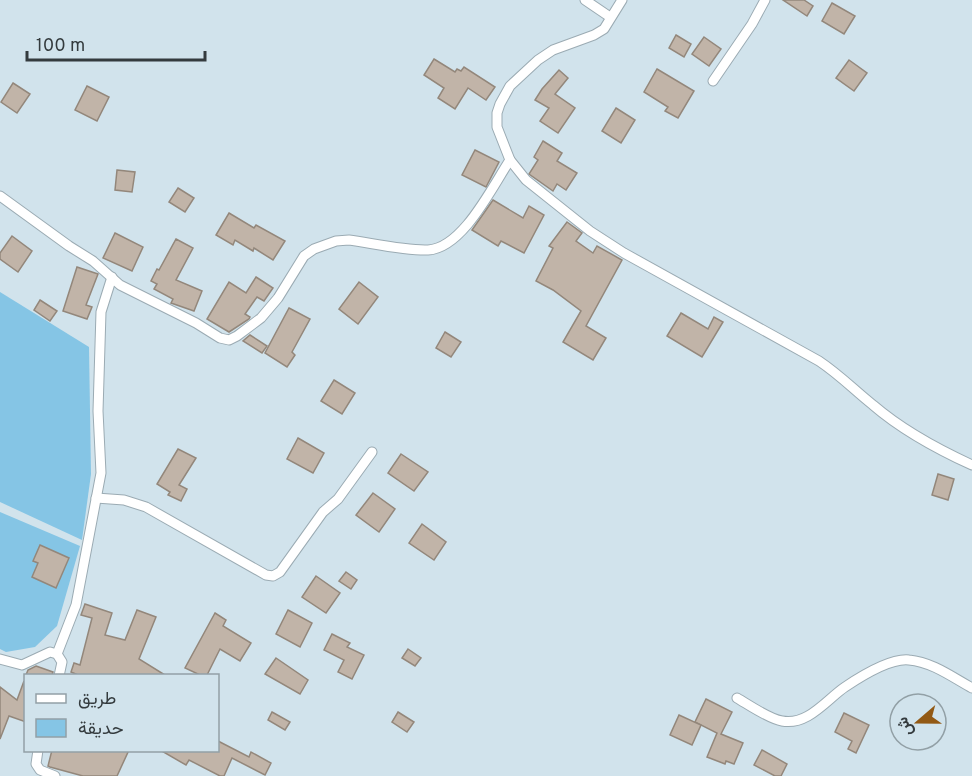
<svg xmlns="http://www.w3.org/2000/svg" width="972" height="776" font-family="Overpass,Vazirmatn,sans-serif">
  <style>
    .green { fill: #85c5e5 }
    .building { fill: #c1b4a8; stroke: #93877b; stroke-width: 1.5 }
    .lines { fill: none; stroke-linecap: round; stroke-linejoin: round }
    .street-casing { stroke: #9babb3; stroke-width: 11 }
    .street { stroke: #fff; stroke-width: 9 }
  </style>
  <rect width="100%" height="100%" fill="#d1e3ec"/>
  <g class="green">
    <polygon points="0,292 89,347 91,474 82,540 0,502"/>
    <polygon points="0,512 80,546 57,626 35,647 6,652 0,649"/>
  </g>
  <g class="building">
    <polygon points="783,0 804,0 813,6 807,16"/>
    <polygon points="832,3 855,16 844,34 822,21"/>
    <polygon points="676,35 691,44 684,57 669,48"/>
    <polygon points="704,37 721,49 709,66 692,54"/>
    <polygon points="434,59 455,72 457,69 461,71 464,67 495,87 486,100 468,88 455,109 438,98 444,88 424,75"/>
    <polygon points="849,60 867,73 854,91 836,78"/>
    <polygon points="657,69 694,91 678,118 665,111 668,107 644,92"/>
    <polygon points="559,70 568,78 555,94 575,108 558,133 540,121 549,108 535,100 542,89"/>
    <polygon points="13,83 30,94 17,113 1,102"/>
    <polygon points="87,86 109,97 97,121 75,110"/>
    <polygon points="616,108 635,120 621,143 602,131"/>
    <polygon points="543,141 562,153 557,161 577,173 566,190 557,184 553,191 529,174 538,160 534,157"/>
    <polygon points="475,150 499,162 486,187 462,175"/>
    <polygon points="117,170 135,172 132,192 115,190"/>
    <polygon points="178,188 194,198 185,212 169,202"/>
    <polygon points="493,200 523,218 529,206 544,215 524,253 501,241 498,246 472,230"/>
    <polygon points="229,213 254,228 256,225 285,241 273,260 254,248 253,251 235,240 233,245 216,235"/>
    <polygon points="567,222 582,233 576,241 593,253 597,246 622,260 586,326 606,338 593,360 563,342 581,311 553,290 536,281 553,248 549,246"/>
    <polygon points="115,233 143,247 132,271 103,258"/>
    <polygon points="12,236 32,251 18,272 0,259 0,253"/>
    <polygon points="176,239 193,248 176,280 202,291 194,311 171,303 173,299 154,289 157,284 151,281 157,269 159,270"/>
    <polygon points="77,267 98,274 86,305 92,307 87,319 63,311"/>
    <polygon points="256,277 273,288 264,301 257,297 245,314 250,317 249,319 229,332 207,319 229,282 246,293"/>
    <polygon points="359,282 378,297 358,324 339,309"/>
    <polygon points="40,300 57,311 50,321 34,310"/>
    <polygon points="289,308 310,319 292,352 295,355 287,367 265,353"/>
    <polygon points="681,313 708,329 714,317 723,322 702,357 667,336"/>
    <polygon points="445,332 461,342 451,357 436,348"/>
    <polygon points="250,335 267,346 262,353 243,341"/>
    <polygon points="334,380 355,393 342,414 321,401"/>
    <polygon points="298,438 324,453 313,473 287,459"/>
    <polygon points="178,449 196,458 179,485 187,489 181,501 168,495 170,492 157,484"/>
    <polygon points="401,454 428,472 414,491 388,473"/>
    <polygon points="938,474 954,479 948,500 932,495"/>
    <polygon points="373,493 395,509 379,532 356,515"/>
    <polygon points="422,524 446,542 434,560 409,543"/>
    <polygon points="40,545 69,558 56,588 32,577 38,563 33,561"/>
    <polygon points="346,572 357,580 351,589 339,581"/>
    <polygon points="316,576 340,593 326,613 302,597"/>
    <polygon points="85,604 112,613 105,635 125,640 137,610 156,617 139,659 165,675 78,675 71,672 74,663 80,665 92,618 81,615"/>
    <polygon points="288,610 312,623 300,647 276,634"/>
    <polygon points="215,613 226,620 223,626 251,643 240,661 220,649 207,675 200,675 185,668"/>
    <polygon points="332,634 350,643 347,647 364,655 352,679 338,672 344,660 324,650"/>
    <polygon points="408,649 421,658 415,666 402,658"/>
    <polygon points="276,658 308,680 300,694 265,674"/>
    <polygon points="36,666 53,672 52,675 26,675 28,670"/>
    <polygon points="24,681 26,722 9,716 0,739 0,687 17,700"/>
    <polygon points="706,699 732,712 721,734 743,743 734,764 726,761 725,764 707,757 717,733 695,722"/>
    <polygon points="272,712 290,722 285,730 268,720"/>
    <polygon points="398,712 414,722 407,732 392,722"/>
    <polygon points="844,713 869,725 856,753 848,749 852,741 835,732"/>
    <polygon points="679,715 701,725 692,745 670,735"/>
    <polygon points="218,741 249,757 251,752 271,763 265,775 232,758 224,776 220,776 189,760 186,765 160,750 218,750"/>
    <polygon points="52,750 129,750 117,776 83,776 50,767 48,766"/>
    <polygon points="762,750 787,764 781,776 775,776 754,765"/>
  </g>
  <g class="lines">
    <g class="street-casing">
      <g id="street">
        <polyline points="585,0 610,17"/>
        <path d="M622,0l-18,29 -10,6 -41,15 -15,10 -28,26 -10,18 -3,9v14l13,33 16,20 64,51 34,22 195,108c21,14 35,29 54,44 29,25 64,44 99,60"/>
        <polyline points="713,81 752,24 765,0"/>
        <path d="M0,196l69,50 24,15 27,24 76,38 24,15 9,2 8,-4 24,-18 17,-20 26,-42 10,-7 22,-8 13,-1c22,3 57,11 79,10 35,-2 64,-63 82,-90"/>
        <polyline points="96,498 124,500 146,507 266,575 273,576 280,572 323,512 338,499 372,452"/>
        <polyline points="57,654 76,605 101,473 98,411 101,312 112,277"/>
        <polyline points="0,659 22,665 50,652 57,654 62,662 59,676"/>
        <path d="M737,698c12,7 32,21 45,23 26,5 45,-22 63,-34 15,-10 46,-29 64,-27 23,2 43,17 63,28"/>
        <polyline points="38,750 36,764 40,770 55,776"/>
      </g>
    </g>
    <use href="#street" class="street"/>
  </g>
  <rect x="24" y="674" width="195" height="78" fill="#d1e3ec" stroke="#92a0a6" stroke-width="1.5"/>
  <rect x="36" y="694" width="30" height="9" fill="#ffffff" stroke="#92a0a6" stroke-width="1.5"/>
  <text x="78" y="704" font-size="18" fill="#343b3e">طريق</text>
  <rect x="36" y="719" width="30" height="18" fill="#85c5e5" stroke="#92a0a6" stroke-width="1.5"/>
  <text x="78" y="734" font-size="18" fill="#343b3e">حديقة</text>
  <g transform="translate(918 722) rotate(250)"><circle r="28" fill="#d1e3ec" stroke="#92a0a6" stroke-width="1.5"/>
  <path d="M0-4.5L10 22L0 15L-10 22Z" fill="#925914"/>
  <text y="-9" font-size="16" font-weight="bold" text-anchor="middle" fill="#343b3e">ش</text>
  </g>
  <path d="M27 51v9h178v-9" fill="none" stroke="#343b3e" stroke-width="3"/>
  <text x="36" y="51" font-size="18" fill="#343b3e" stroke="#d1e3ec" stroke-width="4.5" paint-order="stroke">100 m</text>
</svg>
